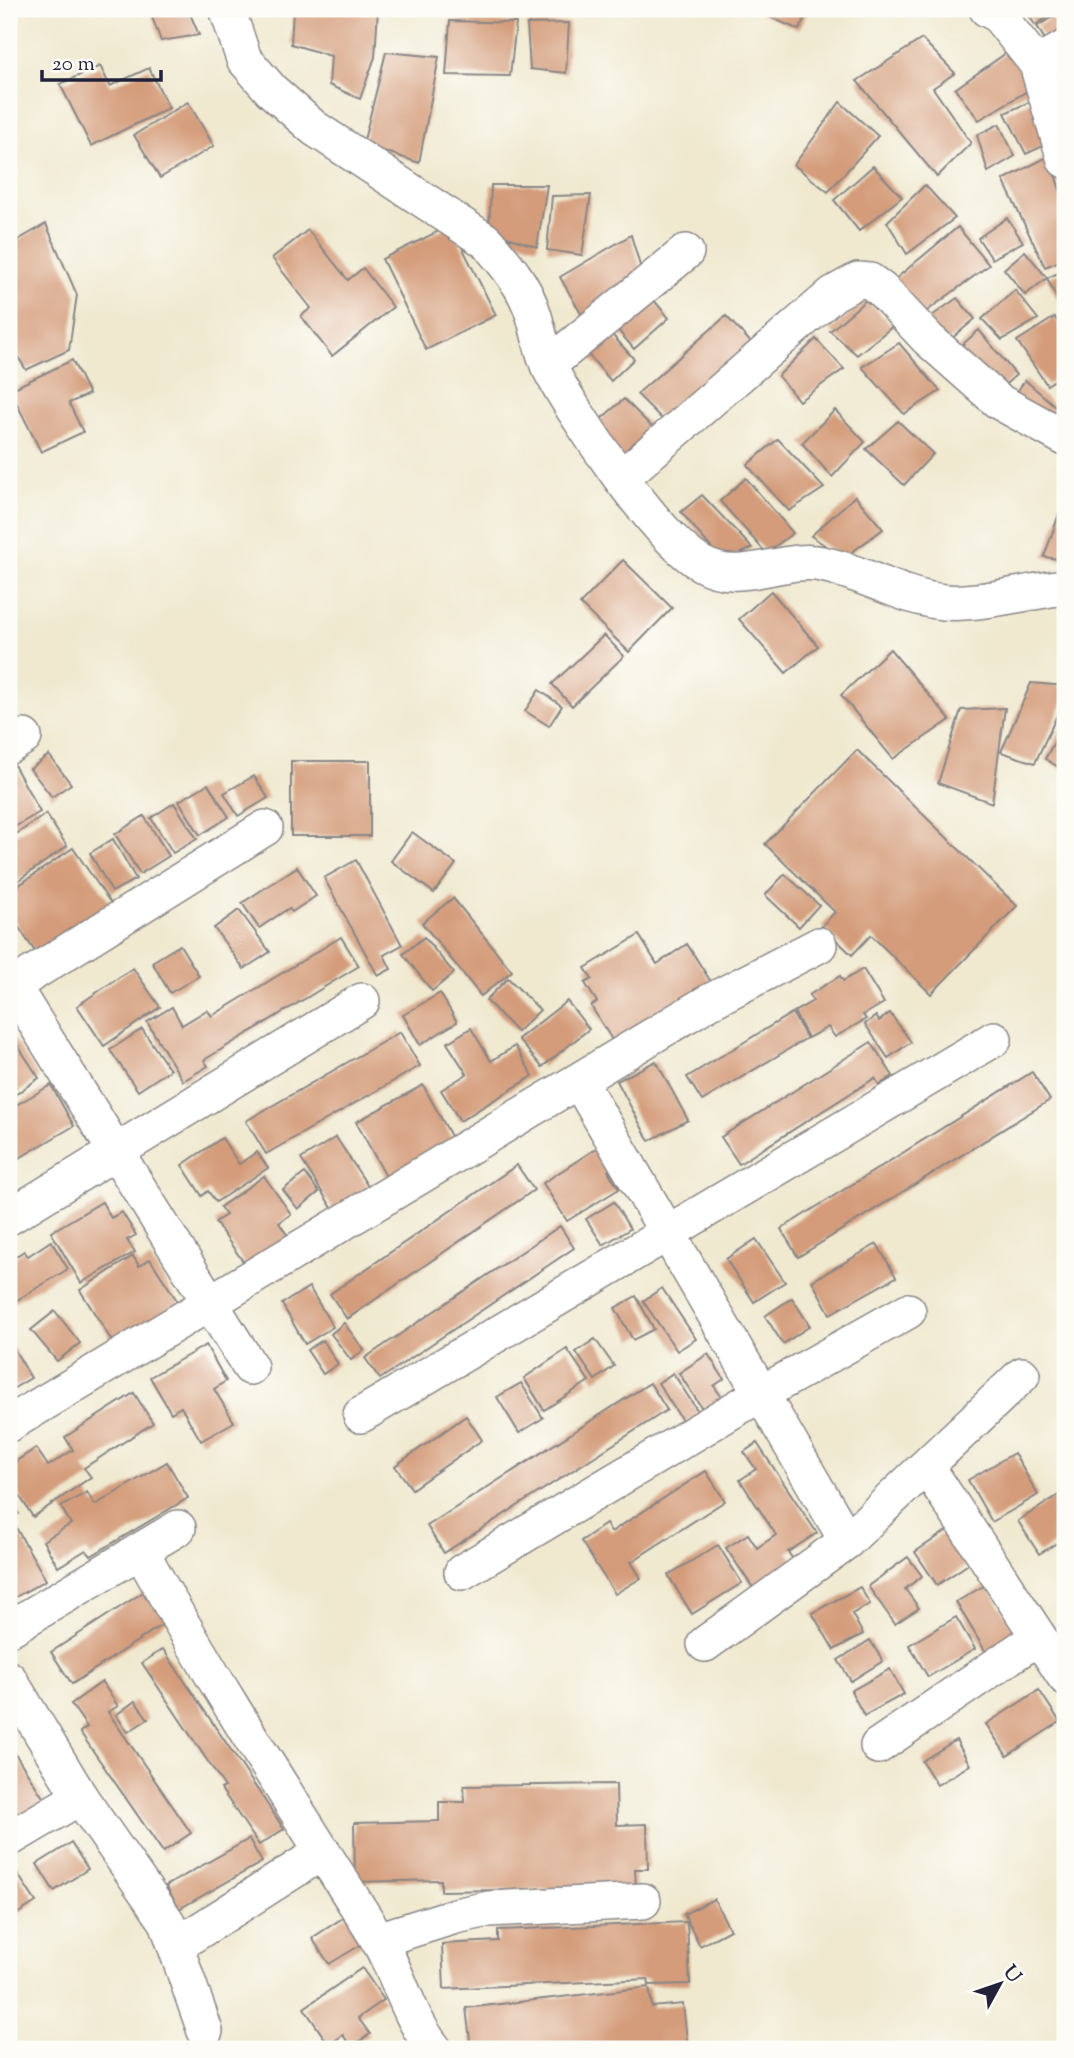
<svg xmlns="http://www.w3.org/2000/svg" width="1074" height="2058" font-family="'Sorts Mill Goudy',serif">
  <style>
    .building { fill: #d49c7a }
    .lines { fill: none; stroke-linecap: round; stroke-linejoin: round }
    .minor-casing { stroke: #898686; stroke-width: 38 }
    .minor { stroke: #fff; stroke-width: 35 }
  </style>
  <rect width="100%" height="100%" fill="#fdfcf7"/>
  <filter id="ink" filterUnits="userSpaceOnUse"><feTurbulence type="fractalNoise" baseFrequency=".0143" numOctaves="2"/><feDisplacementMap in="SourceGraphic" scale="14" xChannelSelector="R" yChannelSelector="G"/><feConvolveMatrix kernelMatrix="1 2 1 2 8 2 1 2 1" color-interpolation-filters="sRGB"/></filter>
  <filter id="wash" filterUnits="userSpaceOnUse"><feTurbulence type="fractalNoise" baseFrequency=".00686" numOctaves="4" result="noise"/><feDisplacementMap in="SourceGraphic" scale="28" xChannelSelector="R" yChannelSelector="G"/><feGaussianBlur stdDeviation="1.57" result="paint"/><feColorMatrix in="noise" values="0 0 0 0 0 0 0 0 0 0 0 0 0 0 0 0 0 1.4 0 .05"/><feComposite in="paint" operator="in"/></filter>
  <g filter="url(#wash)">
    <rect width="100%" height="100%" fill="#f0e9d0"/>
    <g id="blocks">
      <g class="building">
        <polygon points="149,9 188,9 199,35 161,41"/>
        <polygon points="293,9 378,9 375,57 360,99 329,85 331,56 291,44"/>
        <polygon points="491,9 549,9 548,15 491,11"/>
        <polygon points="752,9 809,9 799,30"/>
        <polygon points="1025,9 1061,9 1035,25"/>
        <polygon points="1065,10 1065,45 1052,52 1037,26"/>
        <polygon points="450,21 516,23 510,76 446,75"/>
        <polygon points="569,23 566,73 530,69 527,24"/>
        <polygon points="922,39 955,73 933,88 971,143 937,177 857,81"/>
        <polygon points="1009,51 1032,88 979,120 955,89"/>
        <polygon points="386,52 439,57 419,163 363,144"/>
        <polygon points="100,66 110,86 149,68 169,108 91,146 60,84"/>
        <polygon points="1038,98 1052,142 1026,154 1005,113"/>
        <polygon points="188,102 214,146 160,178 134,135"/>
        <polygon points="840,102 878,136 828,192 794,165"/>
        <polygon points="999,124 1015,156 988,172 977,135"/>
        <polygon points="1049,156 1065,205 1065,259 1045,267 1003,180"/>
        <polygon points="873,166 902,197 859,231 834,200"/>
        <polygon points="491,185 547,185 537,247 489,231"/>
        <polygon points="925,185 955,218 907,254 887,222"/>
        <polygon points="591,195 582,255 547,250 552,196"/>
        <polygon points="1007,218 1023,242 992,259 978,238"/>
        <polygon points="46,224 77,295 69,350 26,370 9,342 9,245"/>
        <polygon points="451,225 496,315 426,350 382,259"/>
        <polygon points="958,227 989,265 923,314 894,280"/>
        <polygon points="308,230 348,280 363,268 393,307 332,356 301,316 311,308 272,258"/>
        <polygon points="631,235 645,283 587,324 560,277"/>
        <polygon points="1025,251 1047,278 1065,270 1065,315 1047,278 1025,295 1004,269"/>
        <polygon points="1015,290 1038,319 1002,340 982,319"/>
        <polygon points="646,291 669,318 634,349 612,323"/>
        <polygon points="957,298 975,319 945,344 922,323"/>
        <polygon points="866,300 893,326 857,355 830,331"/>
        <polygon points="726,316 760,352 673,430 637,394"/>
        <polygon points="1055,317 1065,336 1065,373 1047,385 1017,341"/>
        <polygon points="605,327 634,359 611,381 585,351"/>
        <polygon points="979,330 1016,375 997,392 955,351"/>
        <polygon points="816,339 844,369 799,401 778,376"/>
        <polygon points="899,343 940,391 904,414 862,367"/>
        <polygon points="72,360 89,394 69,403 83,432 41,452 10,390"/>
        <polygon points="1025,380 1063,413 1056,428 1013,398"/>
        <polygon points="624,399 662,437 628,466 595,424"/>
        <polygon points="835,410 865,442 832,477 802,443"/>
        <polygon points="898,421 933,454 904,485 866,449"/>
        <polygon points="778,439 824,488 789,511 747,465"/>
        <polygon points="746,478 793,533 766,553 720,501"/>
        <polygon points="702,495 752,548 723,562 681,512"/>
        <polygon points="855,496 883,529 844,558 811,536"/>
        <polygon points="1065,497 1065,560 1044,557"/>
        <polygon points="623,560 672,608 629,652 580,604"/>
        <polygon points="771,591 818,646 786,673 739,619"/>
        <polygon points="604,635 624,656 572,706 552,684"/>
        <polygon points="890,649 950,720 893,759 841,695"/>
        <polygon points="1031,683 1065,686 1065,698 1035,763 1001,752"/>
        <polygon points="539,690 562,706 549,726 525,711"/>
        <polygon points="1005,708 992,803 938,783 961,710"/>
        <polygon points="1065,722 1065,771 1045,759"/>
        <polygon points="857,750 1017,906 931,994 871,935 852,955 822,926 835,912 765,844"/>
        <polygon points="49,755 71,784 52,797 30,769"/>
        <rect x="291" y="761" width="79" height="75"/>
        <polygon points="14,765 40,812 9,830 9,768"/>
        <polygon points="254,776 268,798 238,816 224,793"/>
        <polygon points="208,784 229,817 200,835 179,801"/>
        <polygon points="174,803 197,839 173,853 151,818"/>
        <polygon points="46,814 67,846 9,887 9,839"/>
        <polygon points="144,816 169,856 140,874 115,834"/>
        <polygon points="412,832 456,864 434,893 391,861"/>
        <polygon points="113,839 136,879 112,892 90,853"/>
        <polygon points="73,848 112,905 38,956 9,913 9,892"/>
        <polygon points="356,860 402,945 384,955 391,969 378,976 324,878"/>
        <polygon points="297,867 316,896 292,912 289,908 259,928 242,903"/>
        <polygon points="785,874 819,905 799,927 765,895"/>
        <polygon points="453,898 512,971 481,996 422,923"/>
        <polygon points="239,910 270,952 244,969 214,928"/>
        <polygon points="639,935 657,964 687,944 711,982 614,1043 591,1006 597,1002 585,983 592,979 585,968"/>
        <polygon points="341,937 359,966 204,1060 208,1066 183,1081 147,1022 172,1007 182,1025 207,1010 212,1016"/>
        <polygon points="424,937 454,973 432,991 403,954"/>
        <polygon points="180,945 199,976 170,993 152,962"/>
        <polygon points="133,968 160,1007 104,1046 77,1006"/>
        <polygon points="863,969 884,1003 863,1015 866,1019 835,1037 828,1027 808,1038 794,1012 813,1001 809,995 840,976 843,981"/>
        <polygon points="508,978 540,1010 517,1032 486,1000"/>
        <polygon points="440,993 457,1022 420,1045 403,1015"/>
        <polygon points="567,1001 589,1029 542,1067 518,1039"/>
        <polygon points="792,1013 807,1038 702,1101 687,1077"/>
        <polygon points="890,1013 911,1042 888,1058 865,1024 876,1016 879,1021"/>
        <polygon points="471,1028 491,1061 515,1046 533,1076 460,1121 441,1090 467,1074 447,1043"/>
        <polygon points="142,1029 170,1070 138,1091 110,1050"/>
        <polygon points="9,1032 39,1078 9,1099"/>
        <polygon points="400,1032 420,1066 266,1154 246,1121"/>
        <polygon points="871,1042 893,1076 879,1085 875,1078 739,1164 721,1137"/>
        <polygon points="656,1061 688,1120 649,1141 617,1081"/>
        <polygon points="1032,1072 1050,1100 798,1257 781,1229"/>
        <polygon points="51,1085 74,1126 9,1164 9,1109"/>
        <polygon points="423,1085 457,1147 390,1184 356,1122"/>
        <polygon points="336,1137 369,1188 334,1211 301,1159"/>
        <polygon points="222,1138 239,1164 257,1152 268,1168 216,1202 208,1191 202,1196 182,1165"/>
        <polygon points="600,1146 613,1167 608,1171 619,1189 567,1221 543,1183"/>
        <polygon points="517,1165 534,1190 347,1319 330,1294"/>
        <polygon points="305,1173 319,1192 298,1209 283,1190"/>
        <polygon points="264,1176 291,1214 279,1223 292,1242 250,1271 215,1222 226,1215 220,1207"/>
        <polygon points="102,1202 111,1218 122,1212 136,1235 127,1240 135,1252 81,1283 51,1232"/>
        <polygon points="614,1202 630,1229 603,1245 586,1219"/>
        <polygon points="560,1226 574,1248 380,1379 365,1358"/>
        <polygon points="756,1239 785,1282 754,1302 726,1259"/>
        <polygon points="51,1241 68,1269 9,1305 9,1261 24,1251 28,1256"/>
        <polygon points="877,1244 896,1277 830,1314 812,1281"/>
        <polygon points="133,1256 139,1266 150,1259 182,1308 117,1349 80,1290"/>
        <polygon points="309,1287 333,1327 305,1344 282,1304"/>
        <polygon points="662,1288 696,1339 677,1351 643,1301"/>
        <polygon points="636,1296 654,1329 633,1340 615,1308"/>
        <polygon points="792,1298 810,1326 783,1344 765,1316"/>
        <polygon points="55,1311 80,1343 57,1361 31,1330"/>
        <polygon points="344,1323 364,1350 351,1360 331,1334"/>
        <polygon points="595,1339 614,1366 595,1380 576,1352"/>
        <polygon points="323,1340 338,1364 323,1374 307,1350"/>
        <polygon points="206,1345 226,1381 214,1389 234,1422 201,1441 181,1407 171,1413 150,1377"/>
        <polygon points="13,1347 31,1378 9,1391 9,1349"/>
        <polygon points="567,1349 589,1381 544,1410 524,1378"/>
        <polygon points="708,1354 724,1379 714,1386 726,1403 707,1416 679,1373"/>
        <polygon points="673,1373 701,1416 685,1425 658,1383"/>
        <polygon points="521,1383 543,1418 519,1433 497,1397"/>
        <polygon points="650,1383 667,1410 444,1553 427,1526"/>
        <polygon points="134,1393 153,1423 84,1468 91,1477 33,1517 9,1479 9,1466 36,1448 48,1466 73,1450 65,1437"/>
        <polygon points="466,1416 482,1440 412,1489 395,1466"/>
        <polygon points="757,1443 817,1533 788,1552 799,1568 758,1595 726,1548 748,1534 757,1548 776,1535 740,1480 756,1469 744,1452"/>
        <polygon points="1014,1453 1038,1495 992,1522 968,1480"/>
        <polygon points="167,1462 188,1498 91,1556 86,1550 58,1567 43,1541 71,1524 61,1507 87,1492 95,1505"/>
        <polygon points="706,1471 725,1501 631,1562 641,1578 615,1594 581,1541 606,1524 611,1532"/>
        <polygon points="1065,1491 1065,1538 1039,1554 1018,1521"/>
        <polygon points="9,1498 19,1514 11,1519 46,1580 10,1600"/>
        <polygon points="954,1526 976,1559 937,1585 915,1552"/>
        <polygon points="718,1545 742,1583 692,1614 668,1575"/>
        <polygon points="908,1557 922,1576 905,1589 919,1608 895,1624 868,1586"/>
        <polygon points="987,1584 1020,1640 990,1659 956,1602"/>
        <polygon points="860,1587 870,1604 852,1614 863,1634 834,1650 812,1613"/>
        <polygon points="148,1589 169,1620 72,1684 51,1652"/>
        <polygon points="956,1617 975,1649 928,1677 909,1645"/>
        <polygon points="870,1640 883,1661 851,1681 838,1660"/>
        <polygon points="163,1649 284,1829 259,1845 221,1789 225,1787 142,1663"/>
        <polygon points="890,1669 904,1694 864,1716 851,1691"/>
        <polygon points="102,1682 118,1706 108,1712 191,1833 163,1852 80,1732 87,1727 71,1704"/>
        <polygon points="1039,1690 1060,1722 1007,1756 986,1724"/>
        <polygon points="135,1701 148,1719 128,1732 116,1715"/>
        <polygon points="956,1740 970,1765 937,1785 922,1761"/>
        <polygon points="14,1752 46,1802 9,1825 9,1755"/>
        <polygon points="616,1784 617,1825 647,1824 648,1869 635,1869 636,1888 441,1891 441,1880 355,1882 354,1823 439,1821 439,1802 465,1802 464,1786"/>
        <polygon points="249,1839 262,1862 179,1909 166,1886"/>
        <polygon points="71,1843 88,1869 54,1891 37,1864"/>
        <polygon points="17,1873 36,1902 9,1919 9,1878"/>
        <polygon points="714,1899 730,1930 700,1946 684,1914"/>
        <polygon points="352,1912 369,1940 329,1964 312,1938"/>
        <polygon points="687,1922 690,1984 649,1985 648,1979 444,1989 442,1944 498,1941 498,1930"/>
        <polygon points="362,1968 384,2000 358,2018 370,2034 351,2047 343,2035 329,2045 304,2008"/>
        <polygon points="649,1987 652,2007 683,2004 688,2049 471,2049 466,2008"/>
      </g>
    </g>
  </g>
  <g filter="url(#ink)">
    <use href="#blocks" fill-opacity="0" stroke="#898686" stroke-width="2"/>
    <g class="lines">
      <g class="minor-casing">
        <g id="minor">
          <path d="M227,9l17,50 27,31 43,38 172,113c20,23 39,45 48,75 5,17 8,36 15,51 25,48 108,172 153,197 39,22 80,-8 120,0 41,8 80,34 122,38 36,3 84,-11 121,-15"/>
          <polyline points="987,9 997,14 1037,64 1065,160"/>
          <polyline points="1037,64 1065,48"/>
          <polyline points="548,365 686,252"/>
          <polyline points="621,478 833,294 858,280 870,281 882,290 928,339 998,401 1065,438"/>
          <polyline points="9,746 24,737"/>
          <polyline points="9,980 250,1367"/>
          <polyline points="9,988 265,828"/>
          <polyline points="579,1081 847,1541"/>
          <polyline points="9,1217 362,1001"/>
          <polyline points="361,1415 994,1039"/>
          <polyline points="9,1424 707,1003 819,945"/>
          <polyline points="927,1467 1065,1677"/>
          <path d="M141,1551c72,132 155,258 235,385 23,37 31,79 58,113"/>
          <polyline points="462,1572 762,1393 908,1311"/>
          <polyline points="9,1629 178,1528"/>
          <polyline points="705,1644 847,1541 1022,1375"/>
          <polyline points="9,1679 80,1797 167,1922 205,2031"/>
          <polyline points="878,1746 1037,1638"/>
          <polyline points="9,1839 80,1797"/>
          <polyline points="378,1940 455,1916 489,1909 643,1901"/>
          <polyline points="177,1945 321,1853"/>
        </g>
      </g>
      <use href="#minor" class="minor"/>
    </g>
  </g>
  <rect width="1074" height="2058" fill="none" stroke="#fdfcf7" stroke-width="35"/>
  <g transform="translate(1000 1984) rotate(50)" stroke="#fdfcf7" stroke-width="5" paint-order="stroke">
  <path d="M0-5L12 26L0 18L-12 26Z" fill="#22223b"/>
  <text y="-10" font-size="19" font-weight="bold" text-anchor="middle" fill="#22223b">U</text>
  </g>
  <path d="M42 70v10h119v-10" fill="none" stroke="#22223b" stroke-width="3.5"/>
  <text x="52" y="70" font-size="21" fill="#22223b" stroke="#fdfcf7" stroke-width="5" paint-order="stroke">20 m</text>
</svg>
